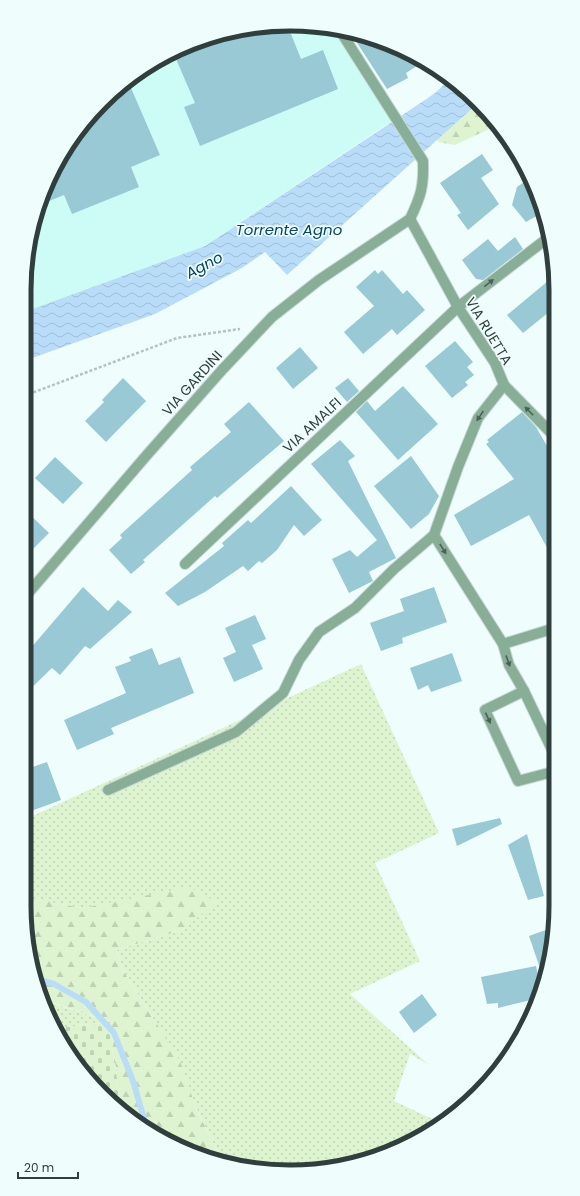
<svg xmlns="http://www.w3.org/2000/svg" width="580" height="1196" font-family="Poppins,sans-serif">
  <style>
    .built { fill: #cdfcf6 }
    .green { fill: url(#green-dots) }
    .forest { fill: url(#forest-firs) }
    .cemetery { fill: url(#cemetery-stones) }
    .water { fill: url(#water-waves) }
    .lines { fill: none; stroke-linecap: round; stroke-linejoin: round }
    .stream { stroke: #b9ddf8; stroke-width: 6 }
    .building { fill: #98c9d4 }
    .service-casing { stroke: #c9d8d6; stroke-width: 12 }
    .minor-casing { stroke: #c9d8d6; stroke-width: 12 }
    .path { stroke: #b4c3c1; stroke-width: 2.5; stroke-dasharray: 3 2; stroke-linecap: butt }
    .service { stroke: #88ae98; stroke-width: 10 }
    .minor { stroke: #88ae98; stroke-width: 10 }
    .oneway { fill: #4a6058 }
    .labels { text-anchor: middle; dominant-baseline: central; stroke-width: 3.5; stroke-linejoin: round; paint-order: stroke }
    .street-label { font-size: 14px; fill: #303f3d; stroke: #effefc }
    .water-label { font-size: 15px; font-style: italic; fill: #044568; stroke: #effefc }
    .rim { fill: none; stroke: #303f3d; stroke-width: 5 }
  </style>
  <defs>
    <pattern id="green-dots" width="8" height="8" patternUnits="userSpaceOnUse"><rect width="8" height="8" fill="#def4d0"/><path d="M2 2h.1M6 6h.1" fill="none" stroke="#bfd2b4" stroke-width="1.8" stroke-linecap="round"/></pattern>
    <pattern id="forest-firs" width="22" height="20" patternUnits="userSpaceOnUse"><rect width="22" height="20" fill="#def4d0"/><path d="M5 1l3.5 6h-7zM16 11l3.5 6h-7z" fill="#bfd2b4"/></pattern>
    <pattern id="cemetery-stones" width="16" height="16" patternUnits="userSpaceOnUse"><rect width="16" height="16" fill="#def4d0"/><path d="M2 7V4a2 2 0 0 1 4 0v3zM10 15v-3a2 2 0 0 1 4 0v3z" fill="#bfd2b4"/></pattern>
    <pattern id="water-waves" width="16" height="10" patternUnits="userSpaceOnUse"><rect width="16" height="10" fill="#b9ddf8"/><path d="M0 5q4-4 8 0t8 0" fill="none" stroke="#9fbfd6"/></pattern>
  </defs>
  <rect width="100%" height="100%" fill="#effefc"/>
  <polygon class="built" points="290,24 334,28 396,118 205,246 24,312 24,290 29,238 44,188 69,142 102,102 142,69 188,44 238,29"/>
  <g class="green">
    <polygon points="361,664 439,833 375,863 420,961 350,994 429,1065 410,1054 394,1101 439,1122 408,1144 325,1170 238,1167 222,1161 152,1016 124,972 116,950 182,930 216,902 135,899 83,908 38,900 25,913 24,820"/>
    <polygon points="42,999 43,1000 110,1022 57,1028"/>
  </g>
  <g class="forest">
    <polygon points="477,104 498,125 455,145 438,142 437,138"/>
    <polygon points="189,887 217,902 182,930 116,950 124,972 180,1061 196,1108 222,1161 157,1136 121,1111 110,1022 42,999 38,992 25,913 38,900 83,908"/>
  </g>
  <polygon class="cemetery" points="110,1022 121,1111 114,1106 79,1068 57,1028"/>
  <polygon class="water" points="451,78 477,104 287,275 265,252 242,268 155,314 24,361 24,312 205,246 434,94"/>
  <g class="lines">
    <polyline class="stream" points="36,979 54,984 86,1002 114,1033 133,1081 147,1129"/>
  </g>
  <g class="building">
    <polygon points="287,24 301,59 323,50 338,89 200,146 184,107 195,103 173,52 192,43 212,42 223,34 238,29"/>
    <polygon points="350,32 386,43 393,53 400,49 423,62 406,73 408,78 387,89"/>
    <polygon points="128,81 160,155 131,167 139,187 72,214 64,195 39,205 44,188 69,142 102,102"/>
    <polygon points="482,154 493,170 481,178 499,204 468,230 457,215 461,213 440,183"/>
    <polygon points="530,178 536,188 541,208 537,211 538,215 526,222 512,205 517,187"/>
    <polygon points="515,237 523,249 483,280 476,279 462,260 488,239 498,251"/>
    <polygon points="375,270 378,274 382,270 403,294 407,290 425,310 397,335 392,329 363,354 344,332 374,306 356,287"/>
    <polygon points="554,276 554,308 523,333 507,315"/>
    <polygon points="455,341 473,362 467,367 474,375 465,382 468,385 452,398 425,366"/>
    <polygon points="300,347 318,368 293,389 276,368"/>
    <polygon points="123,378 146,401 106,442 85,421 104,402 102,400"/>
    <polygon points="348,378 359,391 347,402 335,388"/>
    <polygon points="403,386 438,424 398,460 356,412 367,401 375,411"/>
    <polygon points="249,402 284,441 217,498 215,496 143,560 145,562 131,574 109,550 122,538 120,535 192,470 190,467 231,432 224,424"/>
    <polygon points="522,412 536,427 554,458 555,562 529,515 471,546 454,515 514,479 486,444 489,442 487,440"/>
    <polygon points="340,440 355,456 348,461 396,558 369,572 373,581 349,593 332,559 350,550 357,557 377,540 311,464"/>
    <polygon points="411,456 439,496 429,514 411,529 374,486"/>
    <polygon points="55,457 83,483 63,504 35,478"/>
    <polygon points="291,486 322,520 304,536 294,525 277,550 262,563 259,561 248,571 243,566 205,592 178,606 165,593 224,546 222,543 248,520 251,523"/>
    <polygon points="24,509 49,533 24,558"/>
    <polygon points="83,587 108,611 118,600 132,612 90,649 85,646 60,675 52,668 24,695 24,656"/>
    <polygon points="434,587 447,622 402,638 403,643 381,651 370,623 404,611 400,599"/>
    <polygon points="255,615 266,639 252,645 263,669 234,682 223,658 236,652 225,628"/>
    <polygon points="152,648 159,665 180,657 194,693 111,728 114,734 77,750 64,720 126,693 115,667 131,661 129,657"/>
    <polygon points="452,653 462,681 431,692 428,685 418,690 410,668"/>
    <polygon points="47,762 61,800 31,811 24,794 24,770"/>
    <polygon points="500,818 502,824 457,846 452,829"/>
    <polygon points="527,834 544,896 528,900 508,845"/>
    <polygon points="554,927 551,958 544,980 529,936"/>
    <polygon points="536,966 541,989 539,998 498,1008 498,1003 487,1004 481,977"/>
    <polygon points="422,994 437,1015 414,1033 399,1012"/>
  </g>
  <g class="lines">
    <g class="service-casing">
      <polyline id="service" points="524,691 485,710 518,781 556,771"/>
    </g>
    <g class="minor-casing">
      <g id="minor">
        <path d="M339,29l84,132c1,25 -2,35 -13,58"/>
        <polyline points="410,219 458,307 495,363 504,385 554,436"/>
        <polyline points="504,385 478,418 458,467 434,535 503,644 509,665 524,691 555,756"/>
        <polyline points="185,564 458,307 549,237"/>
        <polyline points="24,598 146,456 222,370 272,317 319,280 410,219"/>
        <polyline points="503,644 555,628"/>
        <polyline points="108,790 236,732 283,693 299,660 319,632 355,608 394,569 434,535"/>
      </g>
    </g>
    <polyline class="path" points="24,396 177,338 240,329"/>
    <use href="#service" class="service"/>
    <use href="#minor" class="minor"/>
  </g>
  <defs><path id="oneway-solid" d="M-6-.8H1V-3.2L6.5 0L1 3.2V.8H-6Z"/></defs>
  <g class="oneway">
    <use href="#oneway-solid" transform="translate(489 283) rotate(-38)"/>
    <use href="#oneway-solid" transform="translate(529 411) rotate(-135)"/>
    <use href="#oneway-solid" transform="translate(480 416) rotate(124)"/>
    <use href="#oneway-solid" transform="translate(443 549) rotate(58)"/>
    <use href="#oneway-solid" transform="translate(508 661) rotate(70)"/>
    <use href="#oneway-solid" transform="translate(488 718) rotate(65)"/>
  </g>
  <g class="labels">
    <g class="street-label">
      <text transform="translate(489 331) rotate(59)">VIA RUETTA</text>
      <text transform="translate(192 383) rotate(-48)">VIA GARDINI</text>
      <text transform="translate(312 425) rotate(-43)">VIA AMALFI</text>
    </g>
    <g class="water-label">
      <text x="289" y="229">Torrente Agno</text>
      <text transform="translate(204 265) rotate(-28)">Agno</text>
    </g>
  </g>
  <path d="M0 0H580V1196H0ZM290 31H290A259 259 0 0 1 549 290V906A259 259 0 0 1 290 1165H290A259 259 0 0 1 31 906V290A259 259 0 0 1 290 31Z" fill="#effefc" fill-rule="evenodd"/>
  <path class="rim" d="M290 31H290A259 259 0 0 1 549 290V906A259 259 0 0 1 290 1165H290A259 259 0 0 1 31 906V290A259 259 0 0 1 290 31Z"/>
  <path d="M18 1172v6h60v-6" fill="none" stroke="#303f3d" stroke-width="2"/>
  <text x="24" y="1172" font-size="12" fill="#303f3d" stroke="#effefc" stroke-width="3" paint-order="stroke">20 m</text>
</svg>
